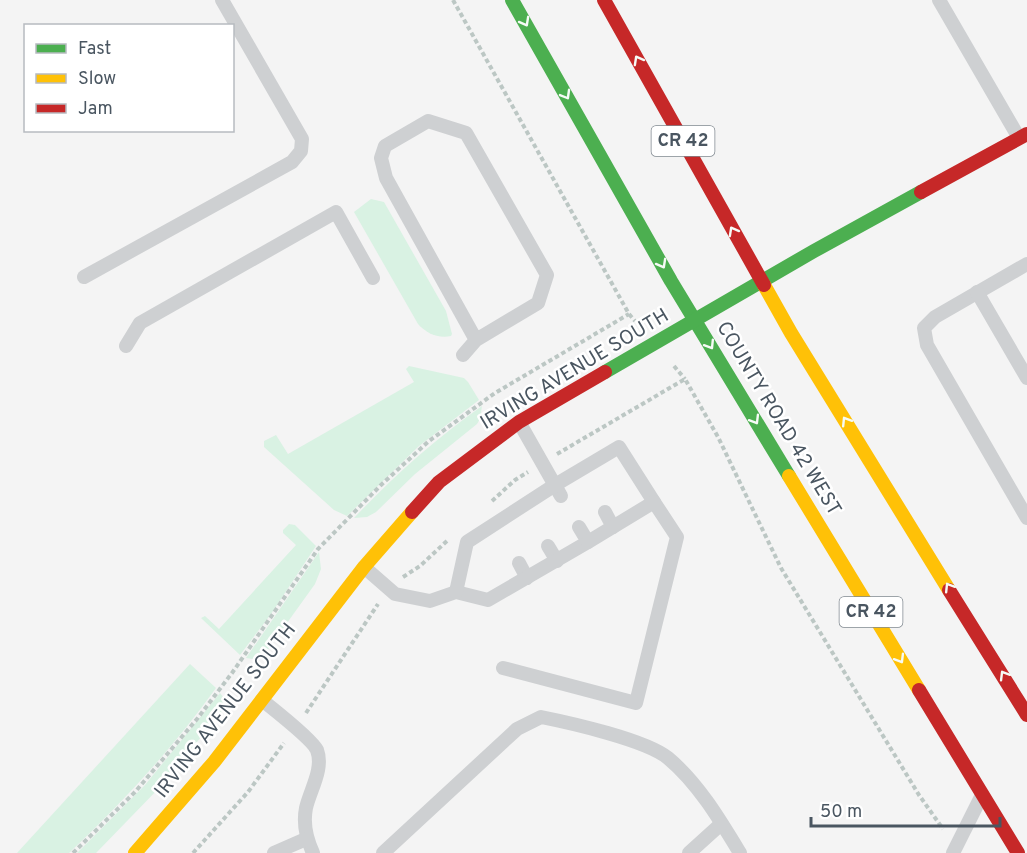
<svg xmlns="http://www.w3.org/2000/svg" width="1027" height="853" font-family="Overpass,sans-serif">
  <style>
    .green { fill: #d9f2e3 }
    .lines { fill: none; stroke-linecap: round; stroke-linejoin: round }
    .path { stroke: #bcc7c4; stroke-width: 4; stroke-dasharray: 4.5 3; stroke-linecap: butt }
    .lane { stroke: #ced0d2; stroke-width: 14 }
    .fast { stroke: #4caf50; stroke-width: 14 }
    .slow { stroke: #ffc107; stroke-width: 14 }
    .jam { stroke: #c62828; stroke-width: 14 }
    .oneway { stroke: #f6fbf6 }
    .labels { text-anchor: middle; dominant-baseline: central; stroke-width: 5; stroke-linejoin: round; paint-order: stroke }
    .shield { fill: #fff; stroke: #808990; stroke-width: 1.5 }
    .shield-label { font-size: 18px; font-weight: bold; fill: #4a5661 }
    .street-label { font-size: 20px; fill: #4a5661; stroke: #fff }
  </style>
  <rect width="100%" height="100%" fill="#f4f4f4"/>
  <g class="green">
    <path d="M371,199l13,3 62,109 6,23 -1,2c-13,3 -25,-3 -33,-12l-64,-112z"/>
    <polygon points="409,366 464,378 468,382 479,400 419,446 347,516 334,510 264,447 264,441 276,435 288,454 414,382 406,369"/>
    <path d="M482,406l-2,13 -3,5 -62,50 -39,38 -9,5 -13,1c39,-41 81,-79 128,-112z"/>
    <polygon points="289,524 295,525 316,546 271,614 240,655 201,618 205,616 219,629 296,545 283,533 283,530"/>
    <polygon points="319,552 321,569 315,584 264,655 253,659 246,658"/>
    <path d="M190,664l26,24c-43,60 -93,114 -147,165h-52z"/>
    <polygon points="220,693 224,698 224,709 160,787 96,853 77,853 145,785"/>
  </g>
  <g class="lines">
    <g class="path">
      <polyline points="453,0 629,314 635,321"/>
      <polyline points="674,366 685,379"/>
      <polyline points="557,454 685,379 718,437 781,568 919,795 943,829"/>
      <polyline points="492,501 515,480 528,472"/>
      <polyline points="403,577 420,566 448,540"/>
      <polyline points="306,713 378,604"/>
      <polyline points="73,853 135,792 197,719 232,673 318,549 381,485 429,441 495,393 629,314"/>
      <polyline points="193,853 248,792 284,743"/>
    </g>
    <g class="lane">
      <polyline points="939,0 1019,138"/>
      <polyline points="1027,264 935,317 924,328 927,345 1027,518"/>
      <polyline points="84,277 292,162 301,151 302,139 222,0"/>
      <polyline points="977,292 1027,378"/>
      <polyline points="126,346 140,323 336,212 373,278"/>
      <polyline points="463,355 476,340 538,303 547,275 466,133 428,121 385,146 381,158 386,178 476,340"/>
      <polyline points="519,422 561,496"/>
      <polyline points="605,512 613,527"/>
      <polyline points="548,546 557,561"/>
      <polyline points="519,563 527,578"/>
      <polyline points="364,567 395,594 430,601 456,592 488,600 588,542 579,527"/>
      <polyline points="456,592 467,542 555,485 619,447 654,502"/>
      <polyline points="503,668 636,703 677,537 654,502 588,542"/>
      <path d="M262,700c11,9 50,39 55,50 7,19 -7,40 -11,58 -3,15 1,32 7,45"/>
      <polyline points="274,853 306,839"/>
      <path d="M383,853l134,-124 24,-12c30,6 105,23 127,41 30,25 52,62 72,95"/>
      <polyline points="689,853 721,824"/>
      <polyline points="953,853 981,797"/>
    </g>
    <g class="fast">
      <polyline points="512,0 671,281 789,476"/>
      <polyline points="605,372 814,251 921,192"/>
    </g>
    <g class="slow">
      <polyline points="764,285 791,333 949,590"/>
      <polyline points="789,476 919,690"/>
      <polyline points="135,853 214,762 364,567 412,512"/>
    </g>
    <g class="jam">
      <polyline points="604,0 764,285"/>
      <polyline points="921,192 1027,134"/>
      <polyline points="412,512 439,482 519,422 605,372"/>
      <polyline points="949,590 1027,715"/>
      <polyline points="919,690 1018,853"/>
    </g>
  </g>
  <defs><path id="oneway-chevron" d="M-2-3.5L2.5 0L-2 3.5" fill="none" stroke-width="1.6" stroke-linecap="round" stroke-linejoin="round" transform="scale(1.5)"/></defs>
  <g class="oneway">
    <use href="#oneway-chevron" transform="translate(525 22) rotate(61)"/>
    <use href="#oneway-chevron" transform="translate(638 60) rotate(-119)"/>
    <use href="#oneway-chevron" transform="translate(566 95) rotate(60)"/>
    <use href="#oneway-chevron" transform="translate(733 231) rotate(-119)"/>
    <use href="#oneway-chevron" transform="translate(662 264) rotate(61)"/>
    <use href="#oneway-chevron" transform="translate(710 345) rotate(58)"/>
    <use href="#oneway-chevron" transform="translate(755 420) rotate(59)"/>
    <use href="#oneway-chevron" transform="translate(846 421) rotate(-122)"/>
    <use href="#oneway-chevron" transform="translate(949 587) rotate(-122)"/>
    <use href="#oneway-chevron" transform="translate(900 659) rotate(59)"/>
    <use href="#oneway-chevron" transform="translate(1004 675) rotate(-121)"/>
  </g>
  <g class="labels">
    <g class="shield">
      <rect x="651.5" y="126" width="63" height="30" rx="4.5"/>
      <rect x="839.5" y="597" width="63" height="30" rx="4.5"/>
    </g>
    <g class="shield-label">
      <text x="683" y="141">CR 42</text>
      <text x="871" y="612">CR 42</text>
    </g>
    <g class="street-label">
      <text transform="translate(575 370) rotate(-31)">IRVING AVENUE SOUTH</text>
      <text transform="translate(778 419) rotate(59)">COUNTY ROAD 42 WEST</text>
      <text transform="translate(226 711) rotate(-52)">IRVING AVENUE SOUTH</text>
    </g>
  </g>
  <rect x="24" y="24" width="210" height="108" fill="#ffffff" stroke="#b7bbc0" stroke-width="1.5"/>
  <rect x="36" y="44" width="30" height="9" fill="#4caf50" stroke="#b7bbc0" stroke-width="1.5"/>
  <text x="78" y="54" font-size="18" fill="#4a5661">Fast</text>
  <rect x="36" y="74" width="30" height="9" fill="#ffc107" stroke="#b7bbc0" stroke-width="1.5"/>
  <text x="78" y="84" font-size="18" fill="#4a5661">Slow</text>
  <rect x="36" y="104" width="30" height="9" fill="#c62828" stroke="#b7bbc0" stroke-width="1.5"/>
  <text x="78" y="114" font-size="18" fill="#4a5661">Jam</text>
  <path d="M811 817v9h189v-9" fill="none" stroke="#4a5661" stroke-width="3"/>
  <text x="820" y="817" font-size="18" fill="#4a5661" stroke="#ffffff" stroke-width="4.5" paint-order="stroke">50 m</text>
</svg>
